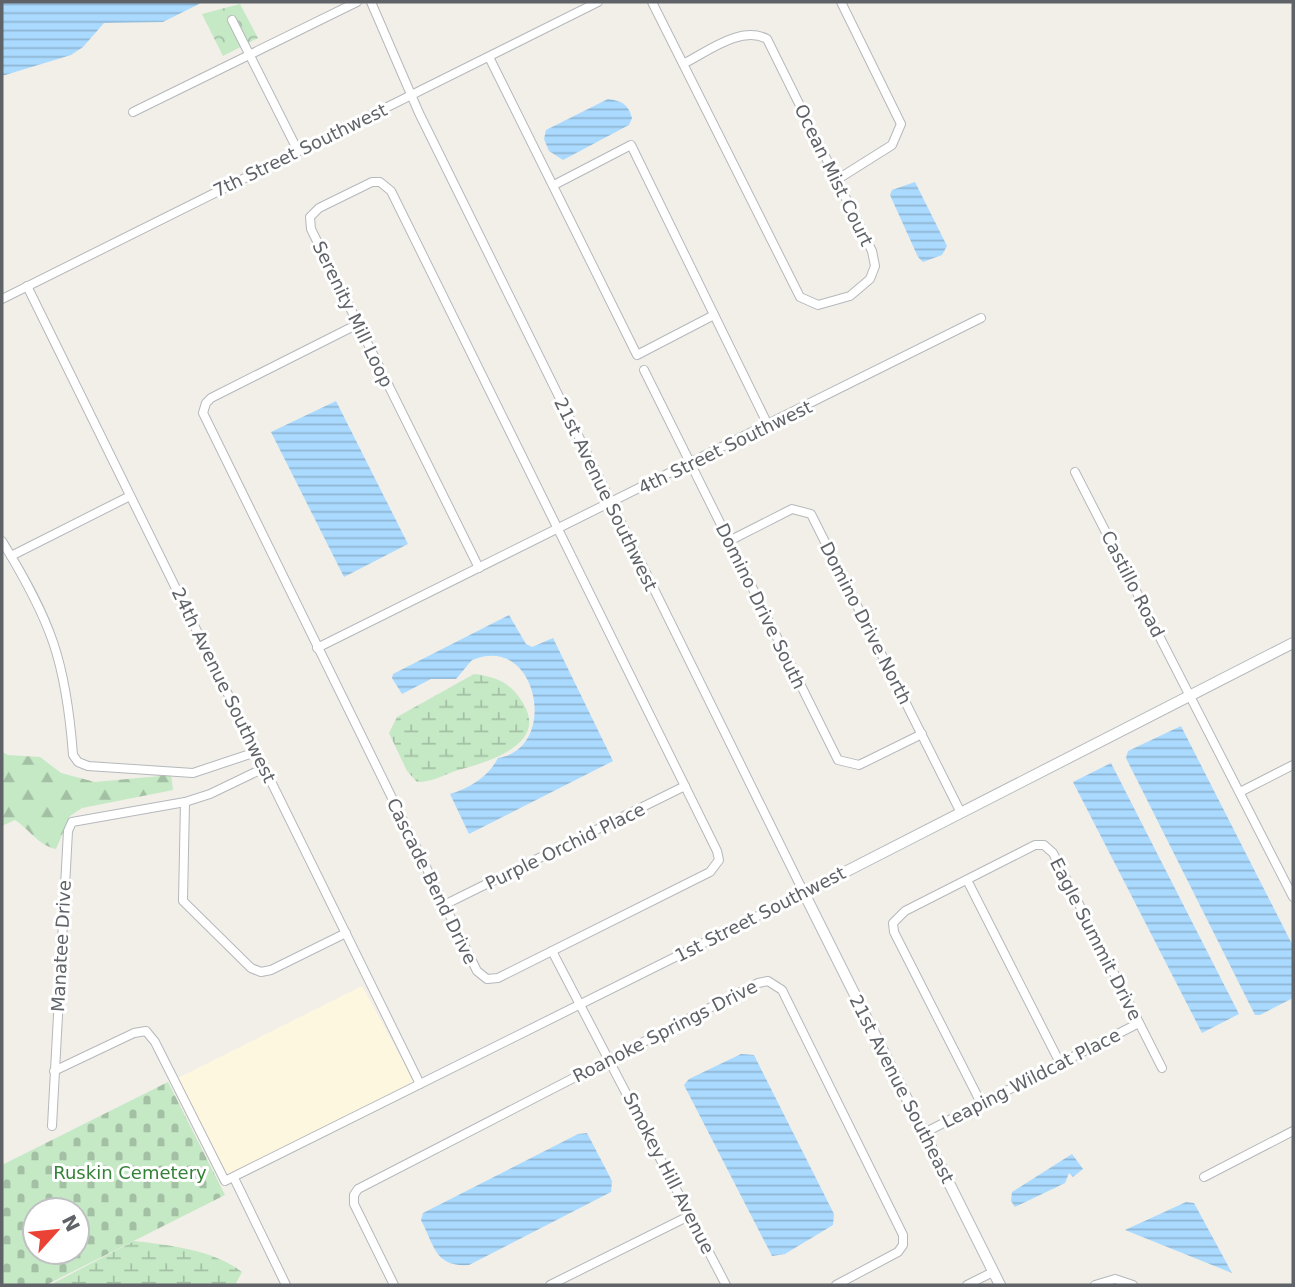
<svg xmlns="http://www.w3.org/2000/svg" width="1295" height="1287" font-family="'DejaVu Sans',sans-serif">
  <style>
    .commercial { fill: #fef7e0 }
    .forest { fill: url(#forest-firs) }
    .wetland { fill: url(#wetland-marsh) }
    .cemetery { fill: url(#cemetery-stones); fill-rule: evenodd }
    .park { fill: url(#park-crowns) }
    .water { fill: url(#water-rules) }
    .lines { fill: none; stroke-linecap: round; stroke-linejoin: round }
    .street-casing { stroke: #b5b8bc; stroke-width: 10 }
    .secondary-casing { stroke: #b6babf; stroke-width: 12 }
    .street { stroke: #fff; stroke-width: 8 }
    .secondary { stroke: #fff; stroke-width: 10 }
    .labels { text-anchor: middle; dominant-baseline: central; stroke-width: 6; stroke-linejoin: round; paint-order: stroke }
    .street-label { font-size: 18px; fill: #5f6368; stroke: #fff }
    .park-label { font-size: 18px; fill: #348238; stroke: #fff }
  </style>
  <defs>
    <pattern id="forest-firs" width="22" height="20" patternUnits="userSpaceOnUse" patternTransform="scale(1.75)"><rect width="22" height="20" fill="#c5e8c5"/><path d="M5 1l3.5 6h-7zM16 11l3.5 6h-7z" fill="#a3c0a4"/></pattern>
    <pattern id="wetland-marsh" width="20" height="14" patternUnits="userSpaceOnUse" patternTransform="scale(1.75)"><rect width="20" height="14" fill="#c5e8c5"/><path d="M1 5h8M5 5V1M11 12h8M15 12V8" fill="none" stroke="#a3c0a4"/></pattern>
    <pattern id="cemetery-stones" width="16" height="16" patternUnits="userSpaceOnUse" patternTransform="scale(1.75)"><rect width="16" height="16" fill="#c5e8c5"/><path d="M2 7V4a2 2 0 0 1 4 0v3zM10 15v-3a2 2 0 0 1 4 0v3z" fill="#a3c0a4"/></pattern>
    <pattern id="park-crowns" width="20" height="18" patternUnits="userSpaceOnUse" patternTransform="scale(1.75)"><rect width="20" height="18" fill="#c5e8c5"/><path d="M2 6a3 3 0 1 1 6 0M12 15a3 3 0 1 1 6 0" fill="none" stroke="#a3c0a4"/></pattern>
    <pattern id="water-rules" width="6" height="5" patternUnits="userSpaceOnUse" patternTransform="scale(1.75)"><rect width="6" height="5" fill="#aadaff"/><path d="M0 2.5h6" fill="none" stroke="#8eb4d2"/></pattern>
  </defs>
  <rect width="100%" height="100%" fill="#f1efe8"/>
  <polygon class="commercial" points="362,986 415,1083 228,1176 178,1078"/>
  <path class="forest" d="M2,752l6,3 32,2 21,16 34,9 76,-7 2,15 -91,18 -12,8 -14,33c-18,-4 -26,-19 -41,-29l-13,6z"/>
  <g class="wetland">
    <path d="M474,674c23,3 36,8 49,29 26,42 -36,59 -65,67 -15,5 -25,12 -41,12l-10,-11 -18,-38 8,-16z"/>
    <path d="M134,1241c35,4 80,9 108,31l-7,13h-185z"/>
  </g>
  <path class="cemetery" d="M168,1082l57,113 -179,90h-44v-120zM35,1210h42v42h-42z"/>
  <polygon class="park" points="240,4 258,38 223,56 202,14"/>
  <g class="water">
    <polygon points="2,2 203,2 163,22 104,23 83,47 71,55 2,76"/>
    <path d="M608,99c15,2 20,6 24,19l-3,7 -66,35 -14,-9 -5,-12 2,-9z"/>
    <polygon points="915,182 947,246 942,255 923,262 918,257 890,195 892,190"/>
    <polygon points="336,401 408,544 344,577 271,432"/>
    <path d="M509,615l17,29 6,3 21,-9 60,123 -144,73 -19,-40c20,-6 38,-17 48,-36 62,-9 40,-126 -26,-98l-16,19h-25l-29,15 -10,-16 1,-4z"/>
    <polygon points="1181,726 1293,946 1293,998 1260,1015 1255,1015 1126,758 1128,751"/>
    <polygon points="1111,763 1239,1014 1202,1033 1073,782"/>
    <polygon points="741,1054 754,1055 834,1214 833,1225 785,1254 772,1256 684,1085 689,1079"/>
    <path d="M587,1133l25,48 -1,11 -142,73c-34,2 -34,-18 -48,-45l2,-7 155,-79z"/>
    <polygon points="1072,1154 1083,1169 1073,1177 1069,1173 1065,1183 1015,1207 1011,1201 1012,1192"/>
    <polygon points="1186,1202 1194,1203 1232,1273 1125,1230"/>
  </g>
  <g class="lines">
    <g class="street-casing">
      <g id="street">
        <path d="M652,2l148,295 18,8 32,-9 20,-17 5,-13 -3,-15 -105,-212c-26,-14 -60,13 -84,25"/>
        <polyline points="232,20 298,151"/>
        <polyline points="489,57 637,355 714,315"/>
        <polyline points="133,112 357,2"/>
        <polyline points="838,179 892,145 901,124 841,2"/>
        <polyline points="554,185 631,145 768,425"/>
        <polyline points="27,286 420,1084"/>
        <polyline points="2,299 598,2"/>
        <polyline points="358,324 211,398 206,403 203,413 477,971 487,979 498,978 710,872 719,860 717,851 391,191 380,182 372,182 319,208 310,217 311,229 479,568"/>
        <polyline points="644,370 838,760 859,765 922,734"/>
        <polyline points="1075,472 1293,897"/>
        <path d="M2,541c49,80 64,120 71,214l5,7 10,4 105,7 63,-21"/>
        <polyline points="729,541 792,509 811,514 961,813"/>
        <polyline points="11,556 130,496"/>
        <polyline points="317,648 981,318"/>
        <polyline points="1240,792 1293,765"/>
        <polyline points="185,802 183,901 251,968 261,972 271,970 346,933"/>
        <polyline points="967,880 1060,1063"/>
        <polyline points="444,905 685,786"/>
        <polyline points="552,951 726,1285"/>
        <polyline points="54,1071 134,1033 146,1031 155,1042 225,1181 804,893 419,113 371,2"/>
        <polyline points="981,1103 894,932 893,923 905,911 1035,845 1044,845 1053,853 1162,1068"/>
        <polyline points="52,1126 68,831 72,822 185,802 210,794 264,768"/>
        <polyline points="924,1133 1139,1023"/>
        <polyline points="1204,1177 1293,1131"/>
        <polyline points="234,1178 286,1285"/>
        <polyline points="394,1285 354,1204 354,1195 358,1189 758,983 768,981 782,990 903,1235 903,1245 898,1252 836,1285"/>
        <polyline points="550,1285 691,1215"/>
        <polyline points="967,1285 993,1272"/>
        <polyline points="1095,1285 1115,1279 1133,1285"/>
      </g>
    </g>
    <g class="secondary-casing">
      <polyline id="secondary" points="1000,1285 804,893 1293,643"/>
    </g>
    <use href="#street" class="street"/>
    <use href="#secondary" class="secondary"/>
  </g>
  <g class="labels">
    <g class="street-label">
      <text transform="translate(300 150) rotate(-26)">7th Street Southwest</text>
      <text transform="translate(834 175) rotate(64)">Ocean Mist Court</text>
      <text transform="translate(353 314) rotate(64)">Serenity Mill Loop</text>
      <text transform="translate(725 447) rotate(-26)">4th Street Southwest</text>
      <text transform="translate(606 494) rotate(64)">21st Avenue Southwest</text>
      <text transform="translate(1133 584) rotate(63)">Castillo Road</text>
      <text transform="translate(761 606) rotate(64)">Domino Drive South</text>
      <text transform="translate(866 623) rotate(63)">Domino Drive North</text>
      <text transform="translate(224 685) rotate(64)">24th Avenue Southwest</text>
      <text transform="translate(565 846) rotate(-26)">Purple Orchid Place</text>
      <text transform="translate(432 881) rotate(64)">Cascade Bend Drive</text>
      <text transform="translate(760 914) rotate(-27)">1st Street Southwest</text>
      <text transform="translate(1096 939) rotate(63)">Eagle Summit Drive</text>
      <text transform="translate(61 946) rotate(-87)">Manatee Drive</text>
      <text transform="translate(665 1031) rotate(-27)">Roanoke Springs Drive</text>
      <text transform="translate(1031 1078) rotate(-27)">Leaping Wildcat Place</text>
      <text transform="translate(902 1089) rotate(63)">21st Avenue Southeast</text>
      <text transform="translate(669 1173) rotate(63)">Smokey Hill Avenue</text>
    </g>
    <g class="park-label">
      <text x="130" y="1172">Ruskin Cemetery</text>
    </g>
  </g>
  <rect width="1295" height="1287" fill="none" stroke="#5f6368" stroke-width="7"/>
  <g transform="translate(56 1231) rotate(63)"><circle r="33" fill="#ffffff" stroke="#bfc1c3" stroke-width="2"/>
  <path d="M0-5L12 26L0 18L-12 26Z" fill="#ea4335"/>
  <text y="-10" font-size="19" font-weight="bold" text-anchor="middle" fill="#5f6368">N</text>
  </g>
</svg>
